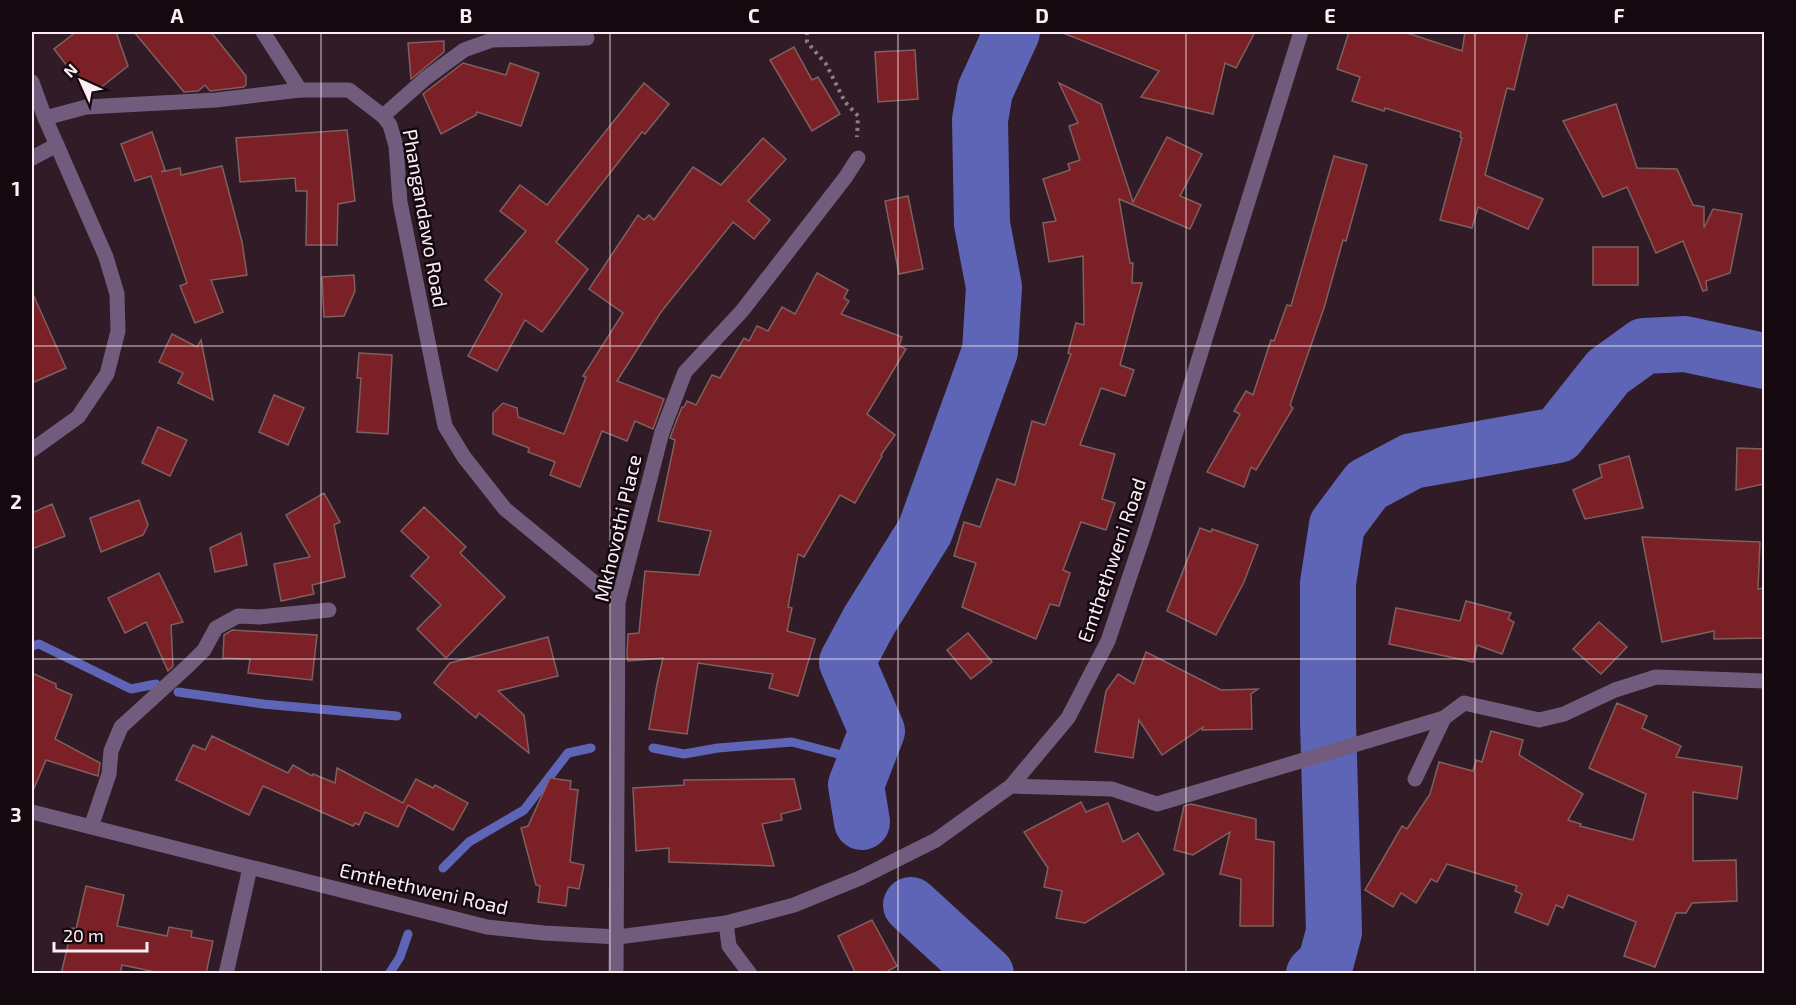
<svg xmlns="http://www.w3.org/2000/svg" width="1796" height="1005" font-family="'Exo 2',sans-serif">
  <style>
    .lines { fill: none; stroke-linecap: round; stroke-linejoin: round }
    .stream { stroke: #5e65b6; stroke-width: 9 }
    .river { stroke: #5e65b6; stroke-width: 56 }
    .building { fill: #7b2026; stroke: #7e615f; stroke-width: 1.5 }
    .path { stroke: #8f7c86; stroke-width: 4; stroke-dasharray: 3 4.5; stroke-linecap: butt }
    .minor { stroke: #715c7d; stroke-width: 15 }
    .grid { fill: none; stroke: #fdedf4; stroke-width: 1.5; stroke-opacity: 0.55 }
    .labels { text-anchor: middle; dominant-baseline: central; stroke-width: 5; stroke-linejoin: round; paint-order: stroke }
    .street-label { font-size: 20px; fill: #fdedf4; stroke: #13090e }
    .neatline { fill: none; stroke: #fdedf4; stroke-width: 2 }
    .grid-label { font-size: 20px; text-anchor: middle; font-weight: bold; fill: #fdedf4 }
  </style>
  <rect width="100%" height="100%" fill="#311b27"/>
  <g class="lines">
    <g class="stream">
      <polyline points="32,646 39,644 131,689 156,684"/>
      <polyline points="178,692 263,704 397,716"/>
      <polyline points="653,748 684,754 718,748 792,742 865,761"/>
      <polyline points="443,868 469,842 524,810 568,753 591,748"/>
      <polyline points="389,974 400,957 408,934"/>
    </g>
    <g class="river">
      <polyline points="862,822 856,785 877,731 847,662 869,621 925,531 990,351 994,287 982,224 980,120 985,91 1012,32"/>
      <polyline points="911,905 986,974"/>
      <polyline points="1314,974 1326,962 1334,932 1328,722 1328,583 1337,525 1367,485 1412,461 1558,435 1608,372 1644,346 1685,344 1764,361"/>
    </g>
  </g>
  <g class="building">
    <polygon points="76,32 116,32 128,66 90,96 54,49"/>
    <polygon points="134,32 211,32 246,76 246,85 244,87 210,91 205,85 198,91 184,92"/>
    <polygon points="1064,32 1255,32 1236,68 1225,63 1213,114 1141,97 1159,71 1063,33"/>
    <polygon points="1349,32 1404,32 1462,51 1465,32 1528,32 1514,90 1507,88 1485,175 1543,199 1528,229 1478,207 1472,228 1440,220 1462,138 1460,137 1461,132 1385,108 1384,111 1352,101 1360,77 1337,69"/>
    <polygon points="444,41 444,52 411,79 408,43"/>
    <polygon points="794,47 812,80 818,77 840,114 812,131 770,60"/>
    <polygon points="915,50 918,99 878,102 875,52"/>
    <polygon points="463,63 506,75 510,63 539,73 521,126 477,112 476,115 441,134 423,94"/>
    <polygon points="644,83 669,104 645,134 642,132 556,242 588,269 542,332 525,320 497,371 468,356 502,294 485,280 526,231 500,211 520,185 547,205"/>
    <polygon points="1059,83 1101,104 1133,202 1167,137 1202,154 1180,196 1201,205 1190,229 1119,199 1130,263 1133,263 1132,283 1142,283 1120,365 1134,370 1125,396 1101,388 1080,445 1115,454 1102,499 1115,503 1106,530 1081,522 1063,570 1070,573 1059,606 1050,604 1036,639 962,607 976,563 954,556 964,522 980,527 997,479 1015,485 1032,421 1045,425 1071,354 1068,353 1076,323 1084,325 1083,256 1049,262 1043,223 1056,221 1043,179 1070,170 1068,164 1080,160 1069,126 1078,123"/>
    <polygon points="1616,104 1637,168 1677,169 1693,205 1704,207 1704,228 1713,209 1742,214 1730,273 1706,281 1707,290 1703,291 1683,241 1656,253 1627,187 1603,197 1563,121"/>
    <polygon points="347,130 355,201 338,204 337,245 306,245 307,191 296,191 295,178 240,182 236,138"/>
    <polygon points="152,132 165,170 161,172 180,168 181,175 222,166 242,242 247,275 211,280 223,312 195,323 180,286 187,283 151,176 135,181 121,144"/>
    <polygon points="763,138 786,159 748,201 770,220 754,239 733,222 661,312 617,381 664,399 653,429 635,421 627,441 602,431 580,487 550,475 555,462 528,452 529,448 493,434 493,413 503,403 517,408 518,417 564,434 586,377 583,376 623,313 589,289 638,215 644,220 649,215 654,220 693,167 721,185"/>
    <polygon points="1334,156 1367,165 1346,241 1343,240 1324,308 1290,405 1293,408 1256,470 1251,467 1244,487 1207,472 1240,414 1234,411 1246,391 1253,395 1271,340 1274,341 1287,305 1291,306"/>
    <polygon points="908,196 923,269 899,274 885,201"/>
    <rect x="1593" y="247" width="45" height="38"/>
    <polygon points="817,273 848,290 844,298 849,301 841,314 902,337 899,346 906,349 867,414 895,435 881,455 882,456 855,503 840,495 804,557 798,554 788,607 792,608 787,631 815,639 798,696 769,688 773,674 698,663 687,734 649,729 657,684 663,658 628,661 627,656 628,634 639,633 645,571 699,575 711,531 658,521 675,440 670,438 671,435 682,407 684,407 687,401 696,405 712,375 720,378 744,338 749,341 757,326 768,331 782,307 795,314"/>
    <polygon points="354,275 355,291 344,316 324,317 322,277"/>
    <polygon points="32,292 66,368 32,383"/>
    <polygon points="172,334 197,347 201,340 213,400 178,383 183,373 159,362"/>
    <polygon points="359,353 392,355 388,434 357,432 361,378 357,378"/>
    <polygon points="274,395 304,408 288,445 259,432"/>
    <polygon points="158,427 187,440 170,476 142,463"/>
    <polygon points="1737,448 1764,449 1764,484 1736,490"/>
    <polygon points="1629,456 1643,508 1585,519 1573,490 1602,477 1599,465"/>
    <polygon points="324,493 340,522 334,525 345,577 312,585 314,594 281,601 274,564 310,557 286,515"/>
    <polygon points="139,500 148,525 143,535 101,552 90,518"/>
    <polygon points="52,504 65,536 32,549 32,513"/>
    <polygon points="424,507 466,547 460,553 505,597 446,658 417,629 441,605 411,576 429,557 401,531"/>
    <polygon points="1200,528 1211,532 1212,529 1258,545 1244,582 1216,635 1167,611"/>
    <polygon points="241,533 247,565 215,572 210,548"/>
    <polygon points="1642,537 1760,542 1758,589 1764,588 1764,638 1714,639 1714,631 1662,642"/>
    <polygon points="159,573 183,622 171,625 173,666 168,671 146,622 125,633 108,598"/>
    <polygon points="1466,601 1511,613 1508,619 1514,622 1502,654 1477,645 1473,662 1389,644 1396,608 1460,621"/>
    <polygon points="1599,622 1627,647 1601,674 1573,649"/>
    <polygon points="232,630 317,635 312,680 248,673 250,659 223,658 224,635"/>
    <polygon points="968,633 992,662 971,679 947,650"/>
    <polygon points="548,637 558,676 498,691 524,715 529,753 479,713 476,718 434,683 450,663"/>
    <polygon points="1146,652 1221,690 1258,689 1251,694 1252,729 1202,730 1203,727 1162,755 1139,720 1133,758 1095,752 1106,691 1118,674 1134,684"/>
    <polygon points="32,673 56,684 56,688 72,695 55,739 100,763 98,776 46,760 32,793"/>
    <polygon points="1617,703 1647,716 1642,728 1681,746 1676,757 1742,767 1737,799 1693,792 1693,861 1736,860 1737,901 1692,903 1686,913 1676,913 1655,967 1624,956 1636,922 1568,895 1563,908 1556,905 1548,925 1515,912 1522,894 1515,891 1517,886 1447,864 1437,882 1431,879 1416,903 1401,893 1393,907 1365,890 1402,826 1407,829 1430,794 1439,762 1473,771 1476,760 1482,762 1491,731 1523,740 1519,755 1583,794 1568,820 1581,824 1580,826 1633,840 1646,794 1589,768"/>
    <polygon points="212,736 288,773 293,765 312,776 313,774 335,783 337,768 403,803 416,779 433,788 435,785 468,803 453,830 408,805 398,827 365,812 359,825 355,823 353,826 263,786 249,815 176,780 193,745 205,750"/>
    <polygon points="550,778 571,781 570,789 578,790 570,862 584,865 579,889 568,887 566,906 538,902 540,886 536,885 521,828 528,826"/>
    <polygon points="794,779 801,809 781,814 782,820 762,824 774,866 669,862 669,848 636,851 633,788 684,785 684,780"/>
    <polygon points="1081,802 1086,812 1108,803 1123,842 1138,833 1164,874 1085,923 1056,918 1062,891 1044,887 1048,868 1024,832"/>
    <polygon points="1191,804 1256,819 1256,839 1274,842 1273,926 1240,926 1241,879 1220,874 1230,832 1193,855 1174,850 1184,806"/>
    <polygon points="86,886 124,895 117,926 167,936 169,927 192,931 191,937 213,941 206,974 165,974 122,965 120,974 61,974 72,928 76,929"/>
    <polygon points="872,920 897,966 883,974 856,974 838,936"/>
  </g>
  <g class="lines">
    <polyline class="path" points="807,32 807,42 826,64 845,102 858,116 857,137"/>
    <g class="minor">
      <polyline points="263,32 300,90"/>
      <polyline points="32,82 45,118 106,257 117,294 118,331 107,374 78,417 32,450"/>
      <polyline points="383,116 426,78 464,50 492,40 587,38"/>
      <polyline points="45,118 86,107 216,100 300,90 349,90 383,116 390,125 396,146 400,202 445,426 464,457 505,509 618,602"/>
      <polyline points="32,158 57,145"/>
      <polyline points="1415,779 1444,718 1464,703 1539,720 1564,714 1615,690 1656,677 1764,681"/>
      <polyline points="1011,786 1112,789 1157,804 1444,718"/>
      <polyline points="32,812 487,927 544,933 618,937 726,923 794,905 860,878 936,840 1011,786 1068,718 1108,641 1145,531 1301,32"/>
      <polyline points="91,827 109,774 111,751 121,727 189,665 204,650 216,628 238,616 259,617 329,610"/>
      <polyline points="726,923 729,946 750,974"/>
      <polyline points="226,974 250,868"/>
      <polyline points="616,974 618,602 662,432 685,372 742,311 845,178 858,158"/>
    </g>
  </g>
  <path class="grid" d="M321,32v942M610,32v942M898,32v942M1186,32v942M1475,32v942M32,346h1732M32,659h1732"/>
  <g class="labels">
    <g class="street-label">
      <text transform="translate(426 218) rotate(80)">Phangandawo Road</text>
      <text transform="translate(617 528) rotate(-77)">Mkhovothi Place</text>
      <text transform="translate(1111 560) rotate(-71)">Emthethweni Road</text>
      <text transform="translate(424 888) rotate(13)">Emthethweni Road</text>
    </g>
  </g>
  <rect width="1796" height="1005" fill="none" stroke="#13090e" stroke-width="66"/>
  <g transform="translate(81 81) rotate(315)" stroke="#13090e" stroke-width="4.5" paint-order="stroke">
  <path d="M0-4.5L10 22L0 15L-10 22Z" fill="#fdedf4"/>
  <text y="-9" font-size="16" font-weight="bold" text-anchor="middle" fill="#fdedf4">N</text>
  </g>
  <path d="M54 942v9h93v-9" fill="none" stroke="#fdedf4" stroke-width="3"/>
  <text x="63" y="942" font-size="18" fill="#fdedf4" stroke="#13090e" stroke-width="4.5" paint-order="stroke">20 m</text>
  <rect x="33" y="33" width="1730" height="939" class="neatline"/>
  <g class="grid-label">
    <text x="177" y="23">A</text>
    <text x="466" y="23">B</text>
    <text x="754" y="23">C</text>
    <text x="1042" y="23">D</text>
    <text x="1330" y="23">E</text>
    <text x="1619" y="23">F</text>
    <text x="16" y="196">1</text>
    <text x="16" y="509">2</text>
    <text x="16" y="822">3</text>
  </g>
</svg>
